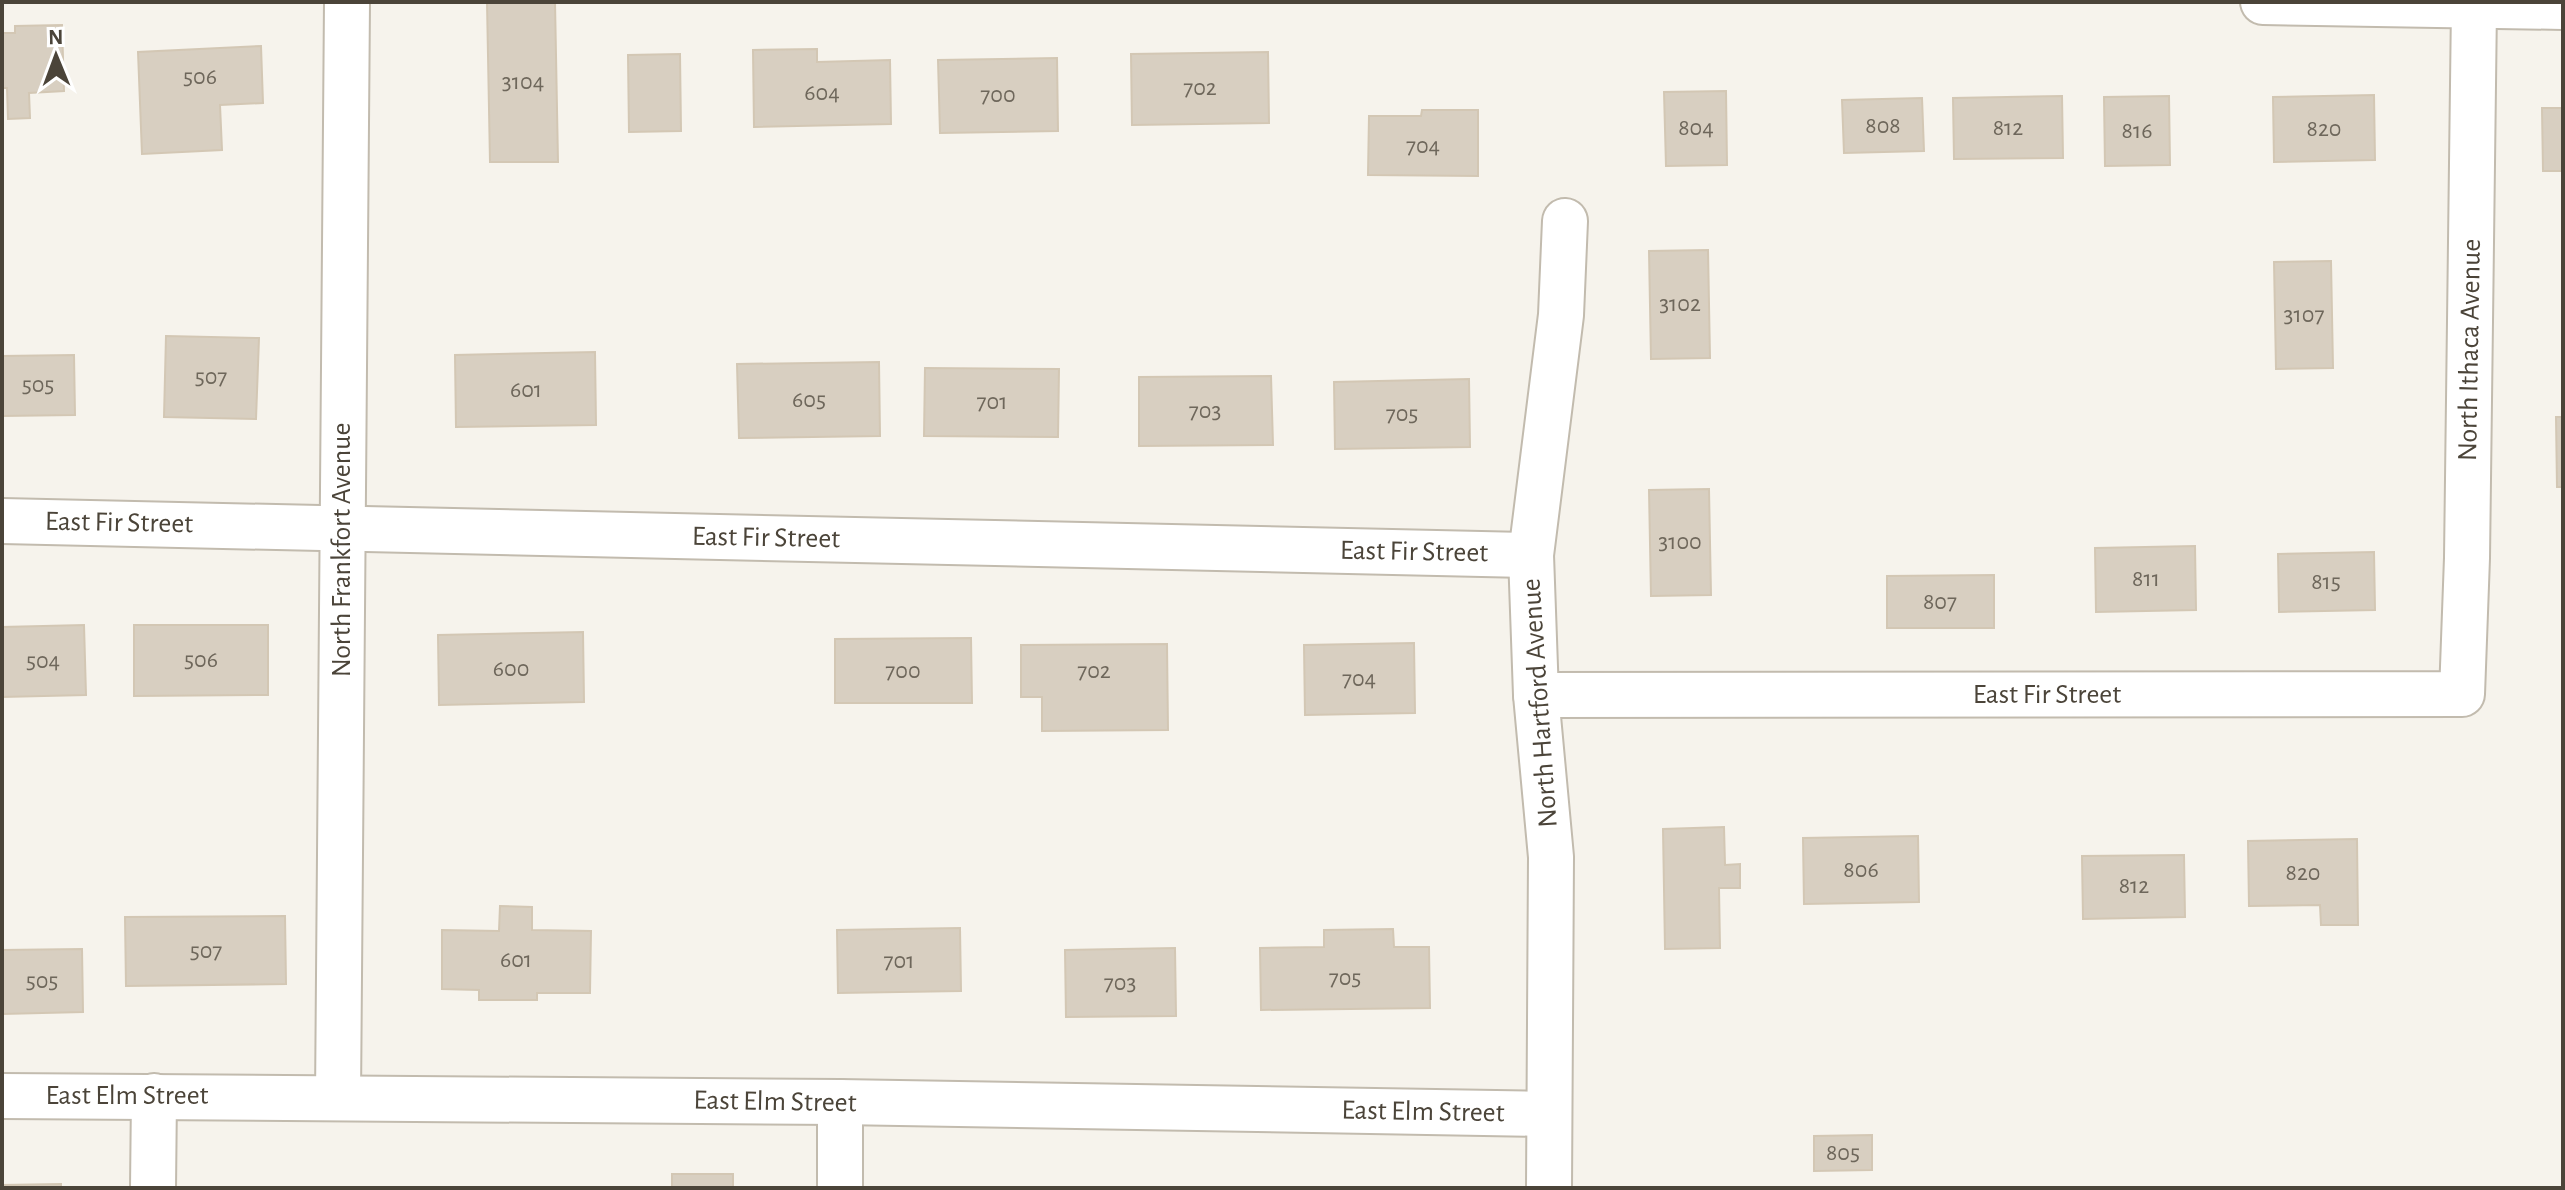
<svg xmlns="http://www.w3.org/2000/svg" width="2565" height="1190" font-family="'Alegreya Sans',sans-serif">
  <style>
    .building { fill: #d8cfc1; stroke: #d3c7b4; stroke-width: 2 }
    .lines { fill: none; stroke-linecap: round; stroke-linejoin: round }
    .minor-casing { stroke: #c2bbae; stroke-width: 48 }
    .minor { stroke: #fff; stroke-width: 44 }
    .labels { text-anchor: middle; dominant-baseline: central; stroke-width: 8; stroke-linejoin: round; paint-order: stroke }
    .number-label { font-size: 24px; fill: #6e675b }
    .street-label { font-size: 28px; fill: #4b4439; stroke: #fff }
  </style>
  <rect width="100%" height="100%" fill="#f6f3ec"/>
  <g class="building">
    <polygon points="487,2 555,2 558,162 490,162"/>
    <polygon points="62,25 64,91 29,93 30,118 8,119 7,88 2,88 2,33 15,33 15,26"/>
    <polygon points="261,46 263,103 220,105 222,150 142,154 138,52"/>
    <polygon points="817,49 817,62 890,60 891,124 754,127 753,50"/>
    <polygon points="1268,52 1269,123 1132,125 1131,54"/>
    <polygon points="680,54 681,131 629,132 628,55"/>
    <polygon points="1057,58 1058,131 940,133 938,60"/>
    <polygon points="1726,91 1727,165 1666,166 1664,92"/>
    <polygon points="2374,95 2375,160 2274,162 2273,97"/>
    <polygon points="2062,96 2063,158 1954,159 1953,98"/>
    <polygon points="2169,96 2170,165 2105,166 2104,97"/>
    <polygon points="1922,98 1924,151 1844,153 1842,100"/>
    <polygon points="2542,108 2563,108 2563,171 2543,171"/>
    <polygon points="1422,110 1478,110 1478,176 1368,175 1369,116 1421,116"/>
    <polygon points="1708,250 1710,358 1651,359 1649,251"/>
    <polygon points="2331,261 2333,368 2276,369 2274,262"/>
    <polygon points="166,336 259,338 256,419 164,417"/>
    <polygon points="595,352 596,425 456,427 455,355"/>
    <polygon points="74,355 75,415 2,416 2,356"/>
    <polygon points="879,362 880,436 739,438 737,364"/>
    <polygon points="925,368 1059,369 1058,437 924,436"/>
    <polygon points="1271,376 1273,445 1139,446 1139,377"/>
    <polygon points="1469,379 1470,447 1335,449 1334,382"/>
    <polygon points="2556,417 2563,417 2563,487 2557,487"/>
    <polygon points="1709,489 1711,595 1651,596 1649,490"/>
    <polygon points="2195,546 2196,610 2096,612 2095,548"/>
    <polygon points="2374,552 2375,610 2279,612 2278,554"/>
    <polygon points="1994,575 1994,628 1887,628 1887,576"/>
    <polygon points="84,625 86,695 2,697 2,627"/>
    <polygon points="134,625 268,625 268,695 134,696"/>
    <polygon points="583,632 584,702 439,705 438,635"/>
    <polygon points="971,638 972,703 835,703 835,639"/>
    <polygon points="1414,643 1415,713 1305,715 1304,645"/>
    <polygon points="1167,644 1168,730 1042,731 1042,697 1021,697 1021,645"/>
    <polygon points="1724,827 1725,865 1740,864 1740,888 1719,888 1720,948 1665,949 1663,829"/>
    <polygon points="1918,836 1919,902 1804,904 1803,838"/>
    <polygon points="2357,839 2358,925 2321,925 2320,905 2249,906 2248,841"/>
    <polygon points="2184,855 2185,917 2083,919 2082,856"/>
    <polygon points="500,906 532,907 532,930 591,931 590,993 537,993 537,1000 479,1000 479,990 442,989 442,930 499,931"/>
    <polygon points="285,916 286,984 126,986 125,917"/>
    <polygon points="960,928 961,991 838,993 837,930"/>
    <polygon points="1393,929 1394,947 1429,947 1430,1008 1261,1010 1260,948 1324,947 1324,930"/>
    <polygon points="1175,948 1176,1016 1066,1017 1065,950"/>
    <polygon points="82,949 83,1012 2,1014 2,950"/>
    <polygon points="1872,1135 1872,1170 1814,1171 1814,1136"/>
    <rect x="672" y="1174" width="61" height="14"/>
    <polygon points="61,1184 61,1188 2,1188 2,1185"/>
  </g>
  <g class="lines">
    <g class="minor-casing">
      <g id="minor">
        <polyline points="2263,2 2563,7"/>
        <polyline points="2,521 1531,555"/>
        <polyline points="1536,695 2462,694 2467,558 2474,6"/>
        <polyline points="2,1096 840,1102 1548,1114"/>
        <polyline points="338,1098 347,2"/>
        <polyline points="840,1102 840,1188"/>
        <polyline points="153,1188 154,1096"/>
        <polyline points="1549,1188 1551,857 1536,695 1531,555 1561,315 1565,221"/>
      </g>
    </g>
    <use href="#minor" class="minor"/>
  </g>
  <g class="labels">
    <g class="number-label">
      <text x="200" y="77">506</text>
      <text x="523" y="82">3104</text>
      <text x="1200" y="88">702</text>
      <text x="822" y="93">604</text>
      <text x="998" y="95">700</text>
      <text x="1883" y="126">808</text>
      <text x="1696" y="128">804</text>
      <text x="2008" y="128">812</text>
      <text x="2324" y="129">820</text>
      <text x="2137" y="131">816</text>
      <text x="1423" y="146">704</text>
      <text x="1680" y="304">3102</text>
      <text x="2304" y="315">3107</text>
      <text x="211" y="377">507</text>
      <text x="38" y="385">505</text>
      <text x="526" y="390">601</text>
      <text x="809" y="400">605</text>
      <text x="992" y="402">701</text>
      <text x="1205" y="411">703</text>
      <text x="1402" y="414">705</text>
      <text x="1680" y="542">3100</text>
      <text x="2146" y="579">811</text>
      <text x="2326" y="582">815</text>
      <text x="1940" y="602">807</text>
      <text x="201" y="660">506</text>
      <text x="43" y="661">504</text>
      <text x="511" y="669">600</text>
      <text x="903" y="671">700</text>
      <text x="1094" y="671">702</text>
      <text x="1359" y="679">704</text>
      <text x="1861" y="870">806</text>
      <text x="2303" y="873">820</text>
      <text x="2134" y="886">812</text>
      <text x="206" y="951">507</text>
      <text x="516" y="960">601</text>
      <text x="899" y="961">701</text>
      <text x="1345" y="978">705</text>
      <text x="42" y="981">505</text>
      <text x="1120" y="983">703</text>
      <text x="1843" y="1153">805</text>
    </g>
    <g class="street-label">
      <text transform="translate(2470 350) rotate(-89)">North Ithaca Avenue</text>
      <text transform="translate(119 523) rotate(1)">East Fir Street</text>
      <text transform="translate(766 538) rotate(1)">East Fir Street</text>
      <text transform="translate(342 550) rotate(-90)">North Frankfort Avenue</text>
      <text transform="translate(1414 552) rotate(1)">East Fir Street</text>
      <text x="2047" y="695">East Fir Street</text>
      <text transform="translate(1540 703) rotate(-94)">North Hartford Avenue</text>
      <text x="127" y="1096">East Elm Street</text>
      <text transform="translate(775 1102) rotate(1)">East Elm Street</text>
      <text transform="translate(1423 1112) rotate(1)">East Elm Street</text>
    </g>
  </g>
  <rect width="2565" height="1190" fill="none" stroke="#4b4439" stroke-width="8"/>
  <g transform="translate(56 56) rotate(359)" stroke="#ffffff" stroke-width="6" paint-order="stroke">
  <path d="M0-6L14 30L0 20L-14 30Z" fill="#4b4439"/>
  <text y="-12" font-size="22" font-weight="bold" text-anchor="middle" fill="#4b4439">N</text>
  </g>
</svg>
